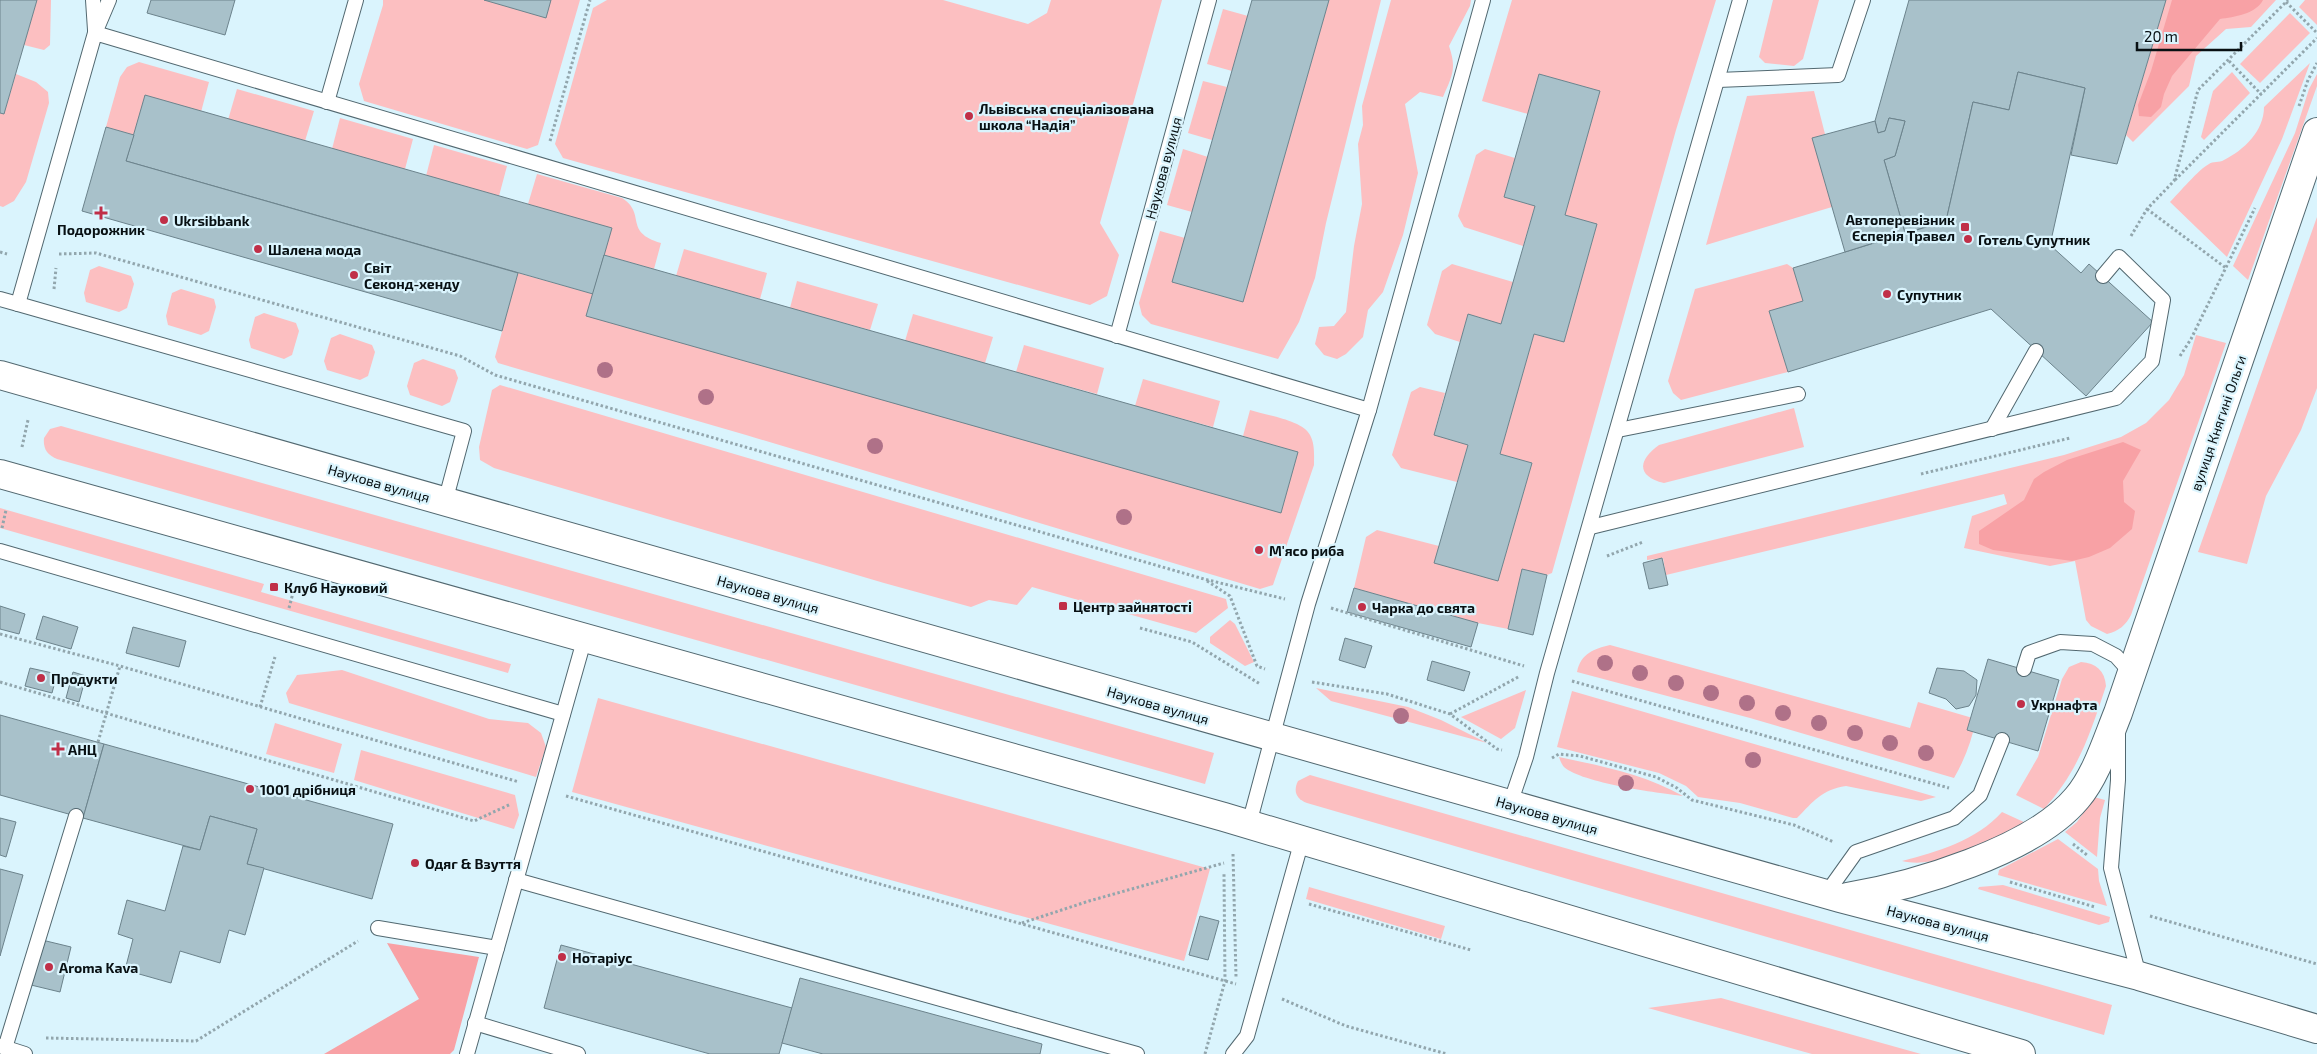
<svg xmlns="http://www.w3.org/2000/svg" width="2317" height="1054" font-family="'Exo 2',sans-serif">
  <style>
    .green { fill: #fcbfc1 }
    .forest { fill: #f8a1a5 }
    .building { fill: #a8c1ca; stroke: #6c838c }
    .lines { fill: none; stroke-linecap: round; stroke-linejoin: round }
    .service-casing { stroke: #526870; stroke-width: 16 }
    .secondary-casing { stroke: #526870; stroke-width: 30 }
    .path { stroke: #92a6ad; stroke-width: 3; stroke-dasharray: 2.5 2.5; stroke-linecap: butt }
    .service { stroke: #fff; stroke-width: 14 }
    .secondary { stroke: #fff; stroke-width: 28 }
    .tree { fill: #af7188 }
    .poi-dot { fill: #c02f48; stroke: #daf4fd; stroke-width: 2 }
    .labels { text-anchor: middle; dominant-baseline: central; stroke-width: 4.5; stroke-linejoin: round; paint-order: stroke }
    .poi-label { font-size: 14px; font-weight: bold; fill: #081013; stroke: #daf4fd; text-anchor: start }
    .street-label { font-size: 14px; fill: #081013; stroke: #daf4fd }
  </style>
  <rect width="100%" height="100%" fill="#daf4fd"/>
  <g class="green">
    <polygon points="37,0 51,0 50,45 44,50 24,45"/>
    <polygon points="383,0 580,0 538,145 527,149 364,101 359,84 383,5"/>
    <polygon points="607,0 943,0 1028,24 1047,13 1051,0 1162,0 1100,223 1119,255 1107,296 1090,305 563,158 555,144 593,8"/>
    <polygon points="1329,0 1381,0 1326,223 1315,278 1299,322 1278,359 1151,324 1142,315 1139,303 1160,231 1185,238 1172,282 1243,302"/>
    <path d="M1391,0h80l-1,6 -21,40c8,23 3,30 -6,51l-23,-5 -15,12 13,69 -15,62 -20,57 -15,18 -5,27 -17,17 -9,5 -13,-4 -9,-11 4,-17 15,-1 12,-14 8,-66 8,-42 -4,-60 5,-19 -1,-19z"/>
    <polygon points="1512,0 1716,0 1676,130 1552,573 1547,575 1522,569 1508,629 1478,623 1354,588 1366,537 1377,530 1439,546 1498,581 1532,463 1500,454 1534,334 1564,342 1597,224 1565,215 1600,91 1539,74 1528,114 1482,101"/>
    <polygon points="1773,0 1819,0 1803,59 1794,66 1765,63 1759,57"/>
    <polygon points="2166,0 2276,0 2251,27 2226,29 2196,56 2189,86 2133,142 2126,135"/>
    <polygon points="2305,0 2317,0 2317,25 2299,7"/>
    <polygon points="1223,9 1248,16 1232,71 1207,64"/>
    <polygon points="2290,13 2310,33 2260,83 2240,64"/>
    <polygon points="139,62 209,82 201,112 145,96 134,135 106,127 120,77 127,67"/>
    <path d="M2310,63l-28,76 -55,118 -57,-55c9,-9 29,-33 39,-38 4,-3 10,-1 15,-4 20,-10 40,-29 40,-53z"/>
    <polygon points="2232,72 2250,93 2204,140 2201,137 2213,91"/>
    <polygon points="16,74 36,82 48,92 49,103 26,182 14,201 3,207 0,206 0,113 4,114"/>
    <polygon points="2317,74 2317,86 2248,280 2233,266 2295,133 2309,89"/>
    <polygon points="1203,81 1227,87 1212,140 1188,133"/>
    <polygon points="237,89 314,111 305,141 228,120"/>
    <polygon points="1814,91 1825,134 1813,138 1832,207 1706,245 1747,96"/>
    <polygon points="340,118 413,139 405,169 332,149"/>
    <polygon points="434,145 507,166 499,196 426,176"/>
    <polygon points="1183,149 1208,157 1192,212 1167,205"/>
    <polygon points="1485,149 1515,158 1504,197 1535,206 1523,246 1464,227 1458,216 1476,155"/>
    <path d="M537,174l85,24c25,16 1,34 39,45l-7,26 -50,-14 -76,-51z"/>
    <polygon points="2317,217 2317,388 2301,430 2266,496 2247,564 2198,552"/>
    <polygon points="684,249 767,273 760,299 676,276"/>
    <polygon points="1452,264 1513,282 1501,324 1468,314 1460,342 1435,334 1427,325 1442,271"/>
    <polygon points="1787,264 1793,268 1803,301 1769,312 1788,372 1681,400 1673,393 1668,381 1695,289"/>
    <polygon points="99,266 131,276 134,284 127,308 119,312 86,302 84,293 90,270"/>
    <path d="M518,273l75,21 688,218 17,-60 -55,-16 7,-26c15,5 53,10 60,25 5,9 4,20 4,30l-41,120 -13,4 -514,-154 -248,-72 -3,-6z"/>
    <polygon points="797,281 878,304 870,330 790,308"/>
    <polygon points="181,289 214,299 216,307 209,331 201,335 168,325 166,316 172,293"/>
    <polygon points="264,313 296,323 299,331 292,355 284,359 251,348 249,340 255,317"/>
    <polygon points="913,314 993,337 985,363 905,341"/>
    <polygon points="340,334 372,345 375,352 368,376 360,380 327,370 324,361 331,338"/>
    <path d="M2196,335l30,8 -95,272c-5,10 -12,16 -24,19l-16,-8 -5,-6 -11,-59 -25,5 -86,-18 8,-32 35,-12 -3,-10 -338,81 -3,-17 -16,2v-4l417,-101 57,-18 25,-14 23,-23 15,-25z"/>
    <polygon points="1024,345 1104,368 1097,394 1016,372"/>
    <polygon points="423,359 455,370 458,378 450,402 442,406 410,395 407,386 414,363"/>
    <polygon points="1143,379 1220,401 1213,427 1135,406"/>
    <polygon points="500,385 1226,599 1228,608 1196,633 1032,587 1017,605 989,600 971,607 884,583 494,468 480,460 479,447 492,390"/>
    <polygon points="1420,387 1445,393 1434,434 1468,445 1457,482 1401,468 1392,455 1411,392"/>
    <path d="M1794,408l10,39 -140,36c-28,-7 -26,-23 -5,-38z"/>
    <path d="M61,426l1153,327 -9,31 -1148,-325c-10,-4 -14,-10 -13,-21l6,-9z"/>
    <polygon points="0,508 264,584 261,592 511,664 508,673 0,528"/>
    <polygon points="1230,620 1235,624 1254,662 1245,666 1210,643 1210,637"/>
    <path d="M1610,645l300,83 8,-26 58,17c-4,21 -11,40 -22,59l-204,-60 -173,-46c4,-19 17,-23 33,-27z"/>
    <path d="M2081,662c15,1 24,9 25,24 -16,48 -27,84 -62,123l-28,-14 22,-38 24,-78 7,-12z"/>
    <polygon points="342,670 489,719 528,723 541,733 546,747 536,777 289,703 286,693 297,675"/>
    <polygon points="1316,688 1408,707 1441,720 1487,743 1331,701"/>
    <polygon points="1526,690 1515,728 1501,739 1461,717"/>
    <path d="M1572,691l364,106 -15,4 -75,-15c-25,4 -32,15 -49,32h-4l-53,-15 -42,-6 -12,-11 -27,-13 -102,-26z"/>
    <polygon points="598,698 1210,869 1184,961 572,792"/>
    <polygon points="275,723 342,744 334,773 266,754"/>
    <polygon points="361,750 515,795 519,815 514,829 354,780"/>
    <path d="M1559,757c42,9 85,17 124,39 -25,-3 -101,-13 -119,-29 -2,-2 -4,-7 -5,-10z"/>
    <path d="M1310,775l802,230 -8,30 -797,-232c-11,-4 -14,-12 -9,-22z"/>
    <polygon points="2094,797 2105,800 2100,818 2097,857 2065,832 2077,822"/>
    <path d="M2002,812l24,11c-33,17 -87,47 -124,38 35,-9 75,-21 100,-49z"/>
    <polygon points="2058,839 2098,869 2099,881 2107,906 1998,875 1999,870"/>
    <polygon points="2003,885 2110,917 2109,922 2099,925 1978,889 1979,887"/>
    <polygon points="1309,887 1445,926 1441,939 1306,899"/>
    <polygon points="1721,998 1921,1054 1812,1054 1648,1008"/>
  </g>
  <g class="forest">
    <path d="M2172,0h91c-7,14 -29,17 -43,19l-48,57 -8,18 -3,13 -10,10 -12,-1 -1,-11 13,-34z"/>
    <polygon points="2123,442 2141,450 2123,481 2124,502 2135,511 2132,529 2110,548 2089,557 2072,561 1993,550 1979,544 1979,531 2024,500 2034,479 2044,472 2067,460"/>
    <polygon points="387,943 479,957 454,1050 450,1054 324,1054 419,999"/>
  </g>
  <g class="building">
    <polygon points="0,0 37,0 4,114 0,113"/>
    <polygon points="151,0 235,0 225,35 147,13"/>
    <polygon points="484,0 551,0 546,18"/>
    <polygon points="1252,0 1329,0 1243,302 1172,282"/>
    <polygon points="1909,0 2166,0 2117,164 2071,155 2085,88 2018,72 2009,110 1973,102 1946,221 1905,233 1884,160 1895,156 1905,121 1889,118 1885,131 1878,133 1875,121"/>
    <polygon points="2018,72 2085,88 2050,245 2081,273 2089,264 2153,322 2086,396 1991,309 1788,372 1769,311 1803,301 1793,268 1946,221 1973,102 2009,110"/>
    <polygon points="1539,74 1600,91 1565,215 1597,224 1564,342 1534,334 1500,454 1532,463 1498,581 1434,563 1468,445 1434,435 1468,314 1501,324 1535,206 1504,197"/>
    <polygon points="145,95 612,228 593,294 126,161"/>
    <polygon points="1889,118 1905,121 1895,156 1884,160 1905,233 1845,252 1812,138 1875,121 1878,133 1885,131"/>
    <polygon points="106,127 134,135 126,161 518,273 502,331 82,211"/>
    <polygon points="604,255 1298,452 1281,513 586,316"/>
    <polygon points="1662,558 1668,585 1649,589 1643,563"/>
    <polygon points="1522,569 1547,575 1533,635 1508,629"/>
    <polygon points="1354,588 1478,623 1471,647 1347,612"/>
    <polygon points="0,606 25,614 19,634 0,629"/>
    <polygon points="43,616 78,627 71,649 36,639"/>
    <polygon points="133,627 186,641 179,667 126,653"/>
    <polygon points="1345,638 1372,646 1365,668 1339,660"/>
    <polygon points="1988,659 2059,680 2038,751 1967,730"/>
    <polygon points="1432,661 1470,672 1464,691 1427,680"/>
    <polygon points="30,668 57,674 52,693 25,686"/>
    <polygon points="1937,668 1964,671 1977,680 1976,695 1969,706 1956,709 1946,699 1929,693"/>
    <polygon points="73,672 86,676 79,702 66,698"/>
    <polygon points="0,715 104,744 83,818 0,795"/>
    <polygon points="104,744 393,824 372,899 247,864 257,829 210,816 200,850 83,818"/>
    <polygon points="210,816 257,829 247,864 264,868 245,935 229,930 220,963 180,951 171,983 125,970 133,939 118,934 127,900 165,911 183,846 200,850"/>
    <polygon points="0,818 16,822 6,857 0,855"/>
    <polygon points="0,869 23,875 0,956"/>
    <polygon points="1200,916 1219,921 1208,960 1189,955"/>
    <polygon points="42,940 71,947 60,992 31,985"/>
    <polygon points="561,945 792,1008 779,1054 710,1054 544,1008"/>
    <polygon points="800,978 1042,1044 1040,1054 823,1054 782,1043"/>
  </g>
  <g class="lines">
    <g class="service-casing">
      <g id="service">
        <polyline points="93,0 95,30"/>
        <polyline points="95,33 109,0"/>
        <polyline points="1718,80 1838,75 1863,0"/>
        <polyline points="327,102 356,0"/>
        <polyline points="0,299 18,304 95,33 1369,410"/>
        <polyline points="18,304 464,431 445,502"/>
        <polyline points="1117,336 1209,0"/>
        <polyline points="1992,429 2036,351"/>
        <polyline points="1618,430 1798,394"/>
        <polyline points="1591,527 2116,398 2152,361 2163,300 2119,257 2103,276"/>
        <polyline points="0,551 563,714"/>
        <polyline points="2024,669 2029,653 2060,642 2093,644 2116,656 2132,674"/>
        <polyline points="2118,734 2118,780 2111,868 2139,976"/>
        <polyline points="1510,804 1526,757 1547,673 1740,0"/>
        <polyline points="1249,824 1308,604 1369,410 1483,0"/>
        <polyline points="516,880 1137,1054"/>
        <polyline points="1826,894 1856,852 1954,818 1980,795 2002,740"/>
        <polyline points="378,928 497,948"/>
        <polyline points="475,1023 578,1054"/>
        <polyline points="0,1046 25,1054"/>
        <polyline points="5,1048 76,816"/>
        <polyline points="467,1054 585,637"/>
        <polyline points="1233,1054 1247,1036 1302,840"/>
      </g>
    </g>
    <g class="secondary-casing">
      <g id="secondary">
        <polyline points="0,375 1840,898 2139,976 2317,1029"/>
        <polyline points="0,474 1224,817 2021,1054"/>
        <path d="M1847,897c66,-11 186,-46 230,-99 19,-22 30,-58 41,-85l199,-581"/>
      </g>
    </g>
    <g class="path">
      <polyline points="2286,2 2317,33"/>
      <polyline points="2229,61 2261,94"/>
      <polyline points="2299,106 2308,80 2317,63"/>
      <polyline points="550,141 590,0"/>
      <polyline points="2175,180 2317,38"/>
      <polyline points="2147,209 2226,268"/>
      <polyline points="2131,236 2147,209 2174,181 2198,90 2288,0"/>
      <polyline points="0,252 7,254"/>
      <polyline points="59,254 96,253 460,356 495,375 1204,579 1285,599"/>
      <polyline points="54,289 56,268"/>
      <polyline points="2180,356 2191,339 2255,208"/>
      <polyline points="22,447 28,420"/>
      <polyline points="1921,474 2070,438"/>
      <polyline points="2,528 6,510"/>
      <polyline points="1607,556 1643,542"/>
      <polyline points="1207,581 1230,596 1257,666 1265,669"/>
      <polyline points="289,608 293,593"/>
      <polyline points="1331,608 1524,666"/>
      <polyline points="1140,628 1192,642 1260,684"/>
      <polyline points="0,634 120,666 519,782"/>
      <polyline points="1572,681 1949,788"/>
      <polyline points="0,682 474,821 511,804"/>
      <polyline points="1312,682 1387,694 1450,714 1497,749 1502,750"/>
      <polyline points="260,707 275,657"/>
      <polyline points="1450,714 1520,676"/>
      <polyline points="98,742 120,666"/>
      <polyline points="1552,758 1559,754 1580,756 1656,777 1677,788 1692,800 1794,825 1834,842"/>
      <polyline points="566,796 1236,984"/>
      <polyline points="2073,844 2087,855"/>
      <polyline points="1233,854 1236,977"/>
      <polyline points="2010,882 2095,907"/>
      <polyline points="1309,904 1471,950"/>
      <polyline points="2150,916 2317,964"/>
      <polyline points="1022,923 1089,901 1224,863"/>
      <polyline points="1282,999 1346,1026 1447,1054"/>
      <polyline points="46,1038 196,1041 358,941"/>
      <polyline points="1205,1054 1225,981 1224,874"/>
    </g>
    <use href="#service" class="service"/>
    <use href="#secondary" class="secondary"/>
  </g>
  <g class="tree">
    <circle cx="605" cy="370" r="8"/>
    <circle cx="706" cy="397" r="8"/>
    <circle cx="875" cy="446" r="8"/>
    <circle cx="1124" cy="517" r="8"/>
    <circle cx="1605" cy="663" r="8"/>
    <circle cx="1640" cy="673" r="8"/>
    <circle cx="1676" cy="683" r="8"/>
    <circle cx="1711" cy="693" r="8"/>
    <circle cx="1747" cy="703" r="8"/>
    <circle cx="1783" cy="713" r="8"/>
    <circle cx="1401" cy="716" r="8"/>
    <circle cx="1819" cy="723" r="8"/>
    <circle cx="1855" cy="733" r="8"/>
    <circle cx="1890" cy="743" r="8"/>
    <circle cx="1926" cy="753" r="8"/>
    <circle cx="1753" cy="760" r="8"/>
    <circle cx="1626" cy="783" r="8"/>
  </g>
  <g class="poi-dot">
    <circle cx="969" cy="116" r="5"/>
    <path d="M98.5 205.5h5v5h5v5h-5v5h-5v-5h-5v-5h5z"/>
    <circle cx="164" cy="220" r="5"/>
    <rect x="1960" y="222" width="10" height="10" rx="2.5"/>
    <circle cx="1968" cy="239" r="5"/>
    <circle cx="258" cy="249" r="5"/>
    <circle cx="354" cy="275" r="5"/>
    <circle cx="1887" cy="294" r="5"/>
    <circle cx="1259" cy="550" r="5"/>
    <rect x="269" y="582" width="10" height="10" rx="2.5"/>
    <rect x="1058" y="601" width="10" height="10" rx="2.5"/>
    <circle cx="1362" cy="607" r="5"/>
    <circle cx="41" cy="678" r="5"/>
    <circle cx="2021" cy="704" r="5"/>
    <path d="M55.5 741.5h5v5h5v5h-5v5h-5v-5h-5v-5h5z"/>
    <circle cx="250" cy="789" r="5"/>
    <circle cx="415" cy="863" r="5"/>
    <circle cx="562" cy="957" r="5"/>
    <circle cx="49" cy="967" r="5"/>
  </g>
  <g class="labels">
    <g class="poi-label">
      <text x="979" y="108">Львівська спеціалізована<tspan x="979" dy="16">школа “Надія”</tspan></text>
      <text x="1955" y="219" text-anchor="end">Автоперевізник<tspan x="1955" dy="16">Єсперія Травел</tspan></text>
      <text x="174" y="220">Ukrsibbank</text>
      <text x="101" y="229" text-anchor="middle">Подорожник</text>
      <text x="1978" y="239">Готель Супутник</text>
      <text x="268" y="249">Шалена мода</text>
      <text x="364" y="267">Світ<tspan x="364" dy="16">Секонд-хенду</tspan></text>
      <text x="1897" y="294">Супутник</text>
      <text x="1269" y="550">М'ясо риба</text>
      <text x="284" y="587">Клуб Науковий</text>
      <text x="1073" y="606">Центр зайнятості</text>
      <text x="1372" y="607">Чарка до свята</text>
      <text x="51" y="678">Продукти</text>
      <text x="2031" y="704">Укрнафта</text>
      <text x="68" y="749">АНЦ</text>
      <text x="260" y="789">1001 дрібниця</text>
      <text x="425" y="863">Одяг &amp; Взуття</text>
      <text x="572" y="957">Нотаріус</text>
      <text x="59" y="967">Aroma Kava</text>
    </g>
    <g class="street-label">
      <text transform="translate(1163 168) rotate(-75)">Наукова вулиця</text>
      <text transform="translate(2218 423) rotate(-71)">вулиця Княгині Ольги</text>
      <text transform="translate(379 483) rotate(16)">Наукова вулиця</text>
      <text transform="translate(768 594) rotate(16)">Наукова вулиця</text>
      <text transform="translate(1158 705) rotate(16)">Наукова вулиця</text>
      <text transform="translate(1547 815) rotate(16)">Наукова вулиця</text>
      <text transform="translate(1938 923) rotate(15)">Наукова вулиця</text>
    </g>
  </g>
  <path d="M2137 42v8h104v-8" fill="none" stroke="#081013" stroke-width="2.5"/>
  <text x="2144" y="42" font-size="15" fill="#081013" stroke="#daf4fd" stroke-width="4" paint-order="stroke">20 m</text>
</svg>
